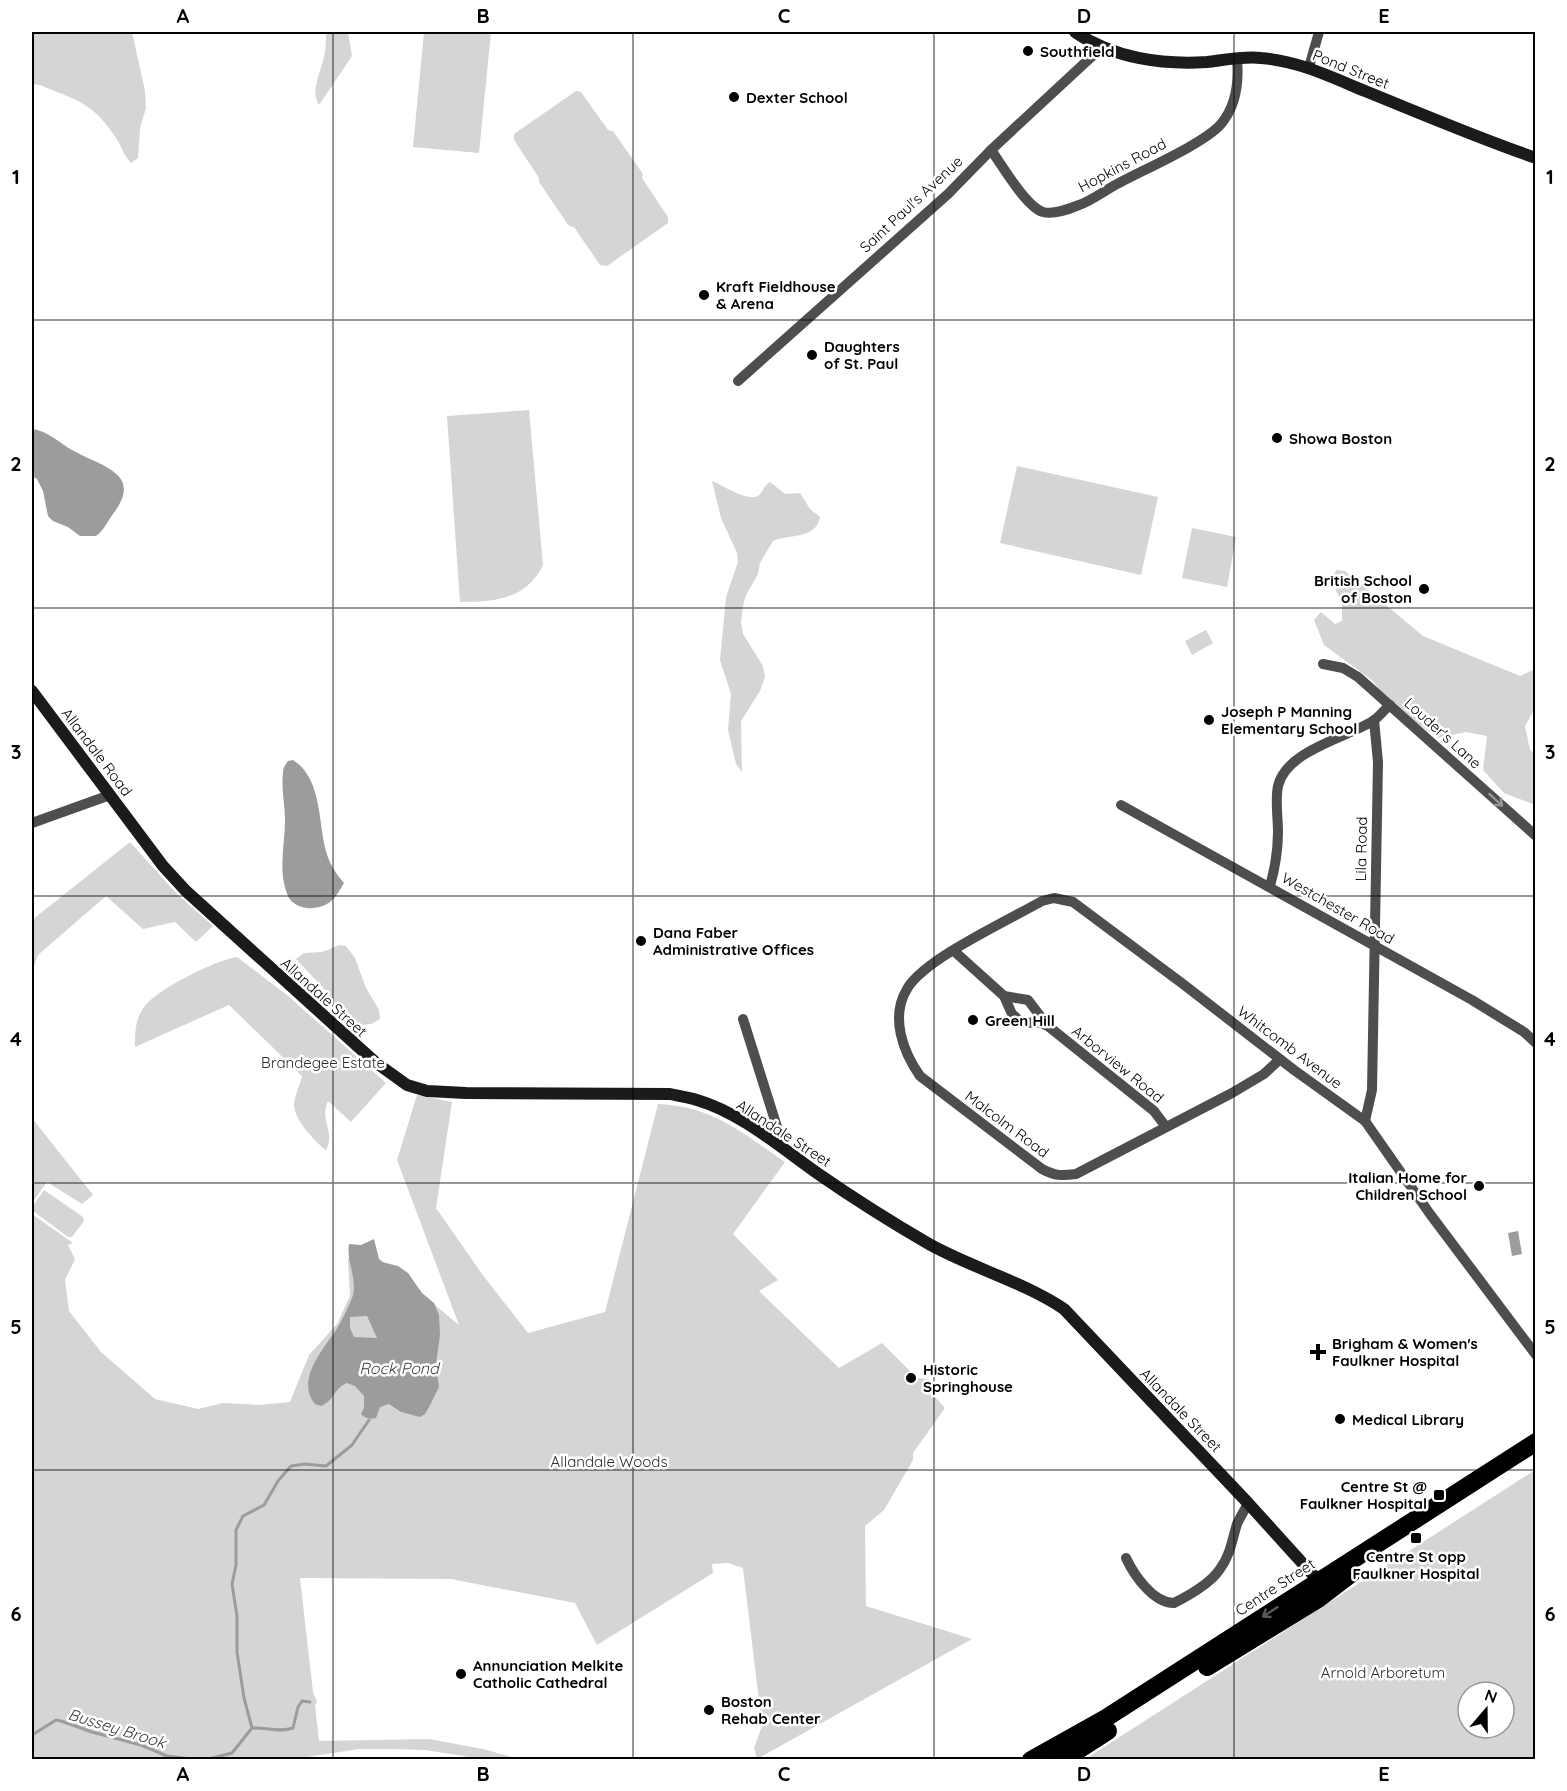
<svg xmlns="http://www.w3.org/2000/svg" width="1567" height="1791" font-family="Quicksand,sans-serif">
  <style>
    .green { fill: #d5d5d5; fill-rule: evenodd }
    .water { fill: #9c9c9c; fill-rule: evenodd }
    .lines { fill: none; stroke-linecap: round; stroke-linejoin: round }
    .stream { stroke: #9c9c9c; stroke-width: 3 }
    .street { stroke: #4e4e4e; stroke-width: 10 }
    .secondary { stroke: #1b1b1b; stroke-width: 12 }
    .highway { stroke: #000; stroke-width: 18 }
    .oneway { stroke: #959595 }
    .oneway2 { stroke: #595959 }
    .grid { fill: none; stroke: #000; stroke-width: 1.5; stroke-opacity: 0.55 }
    .poi-dot { fill: #000; stroke: #fff; stroke-width: 2 }
    .labels { text-anchor: middle; dominant-baseline: central; stroke-width: 5; stroke-linejoin: round; paint-order: stroke }
    .poi-label { font-size: 15px; font-weight: bold; fill: #000; stroke: #fff; text-anchor: start }
    .street-label { font-size: 15px; fill: #000; stroke: #fff }
    .park-label { font-size: 15px; fill: #2c2c2c; stroke: #fff }
    .water-label { font-size: 16px; font-style: italic; fill: #3d3d3d; stroke: #fff }
    .neatline { fill: none; stroke: #000; stroke-width: 2 }
    .grid-label { font-size: 20px; text-anchor: middle; font-weight: bold; fill: #000 }
  </style>
  <rect width="100%" height="100%" fill="#fff"/>
  <g class="green">
    <path d="M32,32h100l13,59 1,17 -6,20 -2,30 -7,5c-8,-8 -10,-19 -17,-28 -23,-34 -39,-35 -74,-50l-8,-1z"/>
    <path d="M326,32h22l4,24 -33,49c-9,-15 2,-33 5,-48 2,-9 2,-17 2,-25z"/>
    <polygon points="424,32 491,32 479,153 413,147"/>
    <polygon points="576,91 581,92 608,130 613,131 643,174 642,178 668,217 668,223 607,266 600,265 574,227 569,226 539,182 539,178 514,140 514,134"/>
    <path d="M529,410l14,155c-17,35 -49,37 -83,37l-13,-186z"/>
    <polygon points="1017,466 1158,497 1141,575 1000,543"/>
    <path d="M712,481c10,4 36,21 46,15 5,-3 5,-10 12,-14l15,12 15,-1 10,16 10,8c-3,22 -31,17 -47,24l-13,22 -2,11 -12,21 -3,11 -2,16 2,12 20,32 2,11 -5,14 -19,30 1,51 -6,-8 -8,-34 3,-36 -11,-34 6,-63 12,-35 -1,-9 -16,-35z"/>
    <polygon points="1192,528 1236,537 1227,587 1182,578"/>
    <polygon points="1336,570 1345,571 1423,636 1520,676 1535,669 1535,708 1525,726 1530,750 1535,754 1535,805 1504,793 1483,770 1487,736 1466,732 1438,738 1387,702 1373,681 1324,645 1314,620 1321,612 1335,624 1342,621 1342,604 1332,581"/>
    <polygon points="1206,630 1213,643 1192,655 1185,641"/>
    <polygon points="130,842 177,894 213,926 196,942 175,922 143,929 106,896 38,955 32,972 32,920"/>
    <polygon points="340,945 346,946 355,958 366,988 379,1010 380,1019 371,1024 361,1025 342,1014 327,992 296,959 304,953 322,952"/>
    <path d="M237,957l50,38 99,88 -35,39 -23,-21c-9,20 8,31 -2,49 -11,-8 -33,-32 -32,-46 1,-9 6,-19 8,-28l-73,-71 -94,42c0,-14 0,-28 9,-40 13,-18 72,-47 93,-50z"/>
    <path d="M417,1095l35,7 -16,106 46,66 46,59 77,-21 53,-208c55,2 84,29 127,58l-52,72 45,46 -19,11 80,77 43,-25 35,35c12,0 17,4 16,17l12,13 -32,45v7l-29,50 -19,16 1,80 106,33 -215,120 -3,-11 8,-22 -19,-158 -15,-5 -16,1 1,9 -116,72 -22,-42 -124,-24 -151,-1 13,114 4,10 -2,3 4,36 110,-2 54,10 36,10h-37l-57,-9 -33,-1h-33l-71,11 -256,-1v-545l41,29 -5,2 7,14 -10,21 4,31 32,41 54,47 43,10 25,-6 36,2 31,-3 19,-47 28,-31 13,-28 -2,-37 8,-12h9l94,78 -62,-165z"/>
    <polygon points="32,1118 93,1195 82,1204 47,1182 32,1203"/>
    <polygon points="44,1190 83,1217 84,1221 72,1237 68,1237 33,1211 32,1207"/>
    <path d="M1535,1470v289l-451,1zM1468,1692h36v36h-36z"/>
  </g>
  <g class="water">
    <path d="M32,429c14,1 28,14 40,21 30,17 72,23 41,64 -6,8 -9,16 -17,22h-16l-12,-9 -15,-6 -5,-5 -5,-25 -6,-12 -5,-3z"/>
    <path d="M293,760c29,18 25,62 33,91 3,12 10,23 18,32 -8,14 -13,23 -31,25 -8,1 -19,-2 -24,-10 -12,-24 -4,-53 -4,-78 0,-16 -4,-31 -2,-47 0,-5 2,-8 5,-12z"/>
    <polygon points="1518,1231 1522,1254 1512,1256 1508,1233"/>
    <path d="M374,1239l5,20 3,3 16,4 10,7 14,20 12,10 5,12 1,20 -4,29 3,23 -10,20 -4,7 -5,3 -19,-5 -12,-8 -9,3 -4,11c-7,1 -10,1 -15,-4l3,-6v-12l-9,-10 -8,-3c-13,5 -13,18 -26,23l-6,-2c-19,-23 6,-52 19,-71 5,-6 17,-31 19,-38 4,-18 -7,-34 -4,-51l12,1zM367,1316l10,22 -23,-1 -4,-9v-11z"/>
  </g>
  <g class="lines">
    <g class="stream">
      <polyline points="252,1728 244,1698 237,1652 237,1616 232,1584 236,1565 236,1530 243,1516 264,1505 278,1481 291,1466 305,1464 326,1466 352,1445 369,1420"/>
      <path d="M252,1728c15,-1 27,5 41,0l5,-21 4,-6 8,1"/>
      <polyline points="32,1735 56,1720 61,1721 92,1732 141,1745 167,1756 199,1760"/>
      <polyline points="205,1760 232,1753 252,1728"/>
    </g>
    <g class="street">
      <polyline points="1309,67 1319,32"/>
      <path d="M991,150c11,15 35,57 52,62 11,3 26,-3 36,-7 14,-5 26,-15 40,-22 24,-13 86,-40 102,-59 15,-18 18,-43 16,-65"/>
      <polyline points="738,381 948,194 991,150 1102,47"/>
      <polyline points="1323,664 1343,668 1358,677 1536,836"/>
      <polyline points="1121,805 1472,1000 1524,1032 1536,1043"/>
      <polyline points="32,823 110,795"/>
      <path d="M1270,886c5,-18 8,-35 8,-54 0,-14 -3,-32 0,-46 8,-35 67,-48 95,-65 6,-4 11,-11 17,-16"/>
      <polyline points="954,951 1004,996 1012,1014 1020,1021 1026,1023 1038,1022 1048,1026 1154,1111 1166,1127"/>
      <polyline points="1004,996 1028,1000 1047,1025"/>
      <polyline points="743,1019 778,1130 776,1144"/>
      <path d="M1280,1059l-16,15 -32,19 -156,81c-14,2 -21,2 -34,-5l-122,-93c-17,-24 -30,-59 -13,-87 17,-30 102,-69 135,-88l12,-3 19,4 110,82 111,86 71,51 65,93 106,141"/>
      <polyline points="1365,1121 1372,1090 1378,762 1374,720"/>
      <path d="M1126,1558c8,17 27,45 48,45 16,-8 36,-19 46,-34 10,-13 12,-29 17,-45 3,-7 8,-14 11,-21"/>
    </g>
    <g class="secondary">
      <path d="M1075,32c38,26 87,33 132,30 17,-2 37,-6 54,-4 38,3 70,19 104,33 57,23 113,47 171,67"/>
      <path d="M32,691l131,175 23,25 189,171 32,23 20,6 39,2 204,1c9,2 18,3 27,6 44,13 83,47 120,73 36,25 74,49 112,71 43,24 95,38 135,65l184,194 76,84"/>
    </g>
    <g class="highway">
      <polyline points="1207,1667 1318,1599 1352,1573"/>
      <polyline points="1031,1760 1106,1718 1536,1442"/>
      <polyline points="1063,1760 1108,1731"/>
    </g>
  </g>
  <defs><path id="oneway-shaft" d="M-6 0H5M1.5-3L5.5 0L1.5 3" fill="none" stroke-width="1.6" stroke-linecap="round" stroke-linejoin="round" transform="scale(1.5)"/></defs>
  <use class="oneway" href="#oneway-shaft" transform="translate(1496 800) rotate(42)"/>
  <use class="oneway2" href="#oneway-shaft" transform="translate(1270 1612) rotate(147)"/>
  <path class="grid" d="M333,32v1728M633,32v1728M934,32v1728M1234,32v1728M32,320h1504M32,608h1504M32,896h1504M32,1183h1504M32,1470h1504"/>
  <g class="poi-dot">
    <circle cx="1028" cy="51" r="6"/>
    <circle cx="734" cy="97" r="6"/>
    <circle cx="704" cy="295" r="6"/>
    <circle cx="812" cy="355" r="6"/>
    <circle cx="1277" cy="438" r="6"/>
    <circle cx="1424" cy="589" r="6"/>
    <circle cx="1209" cy="720" r="6"/>
    <circle cx="641" cy="941" r="6"/>
    <circle cx="973" cy="1020" r="6"/>
    <circle cx="1479" cy="1186" r="6"/>
    <path d="M1315 1343h6v6h6v6h-6v6h-6v-6h-6v-6h6z"/>
    <circle cx="911" cy="1378" r="6"/>
    <circle cx="1340" cy="1419" r="6"/>
    <rect x="1433" y="1489" width="12" height="12" rx="3"/>
    <rect x="1410" y="1532" width="12" height="12" rx="3"/>
    <circle cx="461" cy="1674" r="6"/>
    <circle cx="709" cy="1710" r="6"/>
  </g>
  <g class="labels">
    <g class="poi-label">
      <text x="1040" y="51">Southfield</text>
      <text x="746" y="97">Dexter School</text>
      <text x="716" y="286">Kraft Fieldhouse<tspan x="716" dy="17">&amp; Arena</tspan></text>
      <text x="824" y="346">Daughters<tspan x="824" dy="17">of St. Paul</tspan></text>
      <text x="1289" y="438">Showa Boston</text>
      <text x="1412" y="580" text-anchor="end">British School<tspan x="1412" dy="17">of Boston</tspan></text>
      <text x="1221" y="711">Joseph P Manning<tspan x="1221" dy="17">Elementary School</tspan></text>
      <text x="653" y="932">Dana Faber<tspan x="653" dy="17">Administrative Offices</tspan></text>
      <text x="985" y="1020">Green Hill</text>
      <text x="1467" y="1177" text-anchor="end">Italian Home for<tspan x="1467" dy="17">Children School</tspan></text>
      <text x="1332" y="1343">Brigham &amp; Women's<tspan x="1332" dy="17">Faulkner Hospital</tspan></text>
      <text x="923" y="1369">Historic<tspan x="923" dy="17">Springhouse</tspan></text>
      <text x="1352" y="1419">Medical Library</text>
      <text x="1427" y="1486" text-anchor="end">Centre St @<tspan x="1427" dy="17">Faulkner Hospital</tspan></text>
      <text x="1416" y="1556" text-anchor="middle">Centre St opp<tspan x="1416" dy="17">Faulkner Hospital</tspan></text>
      <text x="473" y="1665">Annunciation Melkite<tspan x="473" dy="17">Catholic Cathedral</tspan></text>
      <text x="721" y="1701">Boston<tspan x="721" dy="17">Rehab Center</tspan></text>
    </g>
    <g class="street-label">
      <text transform="translate(1351 69) rotate(22)">Pond Street</text>
      <text transform="translate(1122 165) rotate(-28)">Hopkins Road</text>
      <text transform="translate(911 204) rotate(-43)">Saint Paul's Avenue</text>
      <text transform="translate(1443 733) rotate(42)">Louder's Lane</text>
      <text transform="translate(97 752) rotate(53)">Allandale Road</text>
      <text transform="translate(1361 849) rotate(-89)">Lila Road</text>
      <text transform="translate(1338 908) rotate(30)">Westchester Road</text>
      <text transform="translate(324 997) rotate(42)">Allandale Street</text>
      <text transform="translate(1290 1047) rotate(37)">Whitcomb Avenue</text>
      <text transform="translate(1118 1064) rotate(39)">Arborview Road</text>
      <text transform="translate(1007 1124) rotate(37)">Malcolm Road</text>
      <text transform="translate(784 1133) rotate(33)">Allandale Street</text>
      <text transform="translate(1181 1410) rotate(46)">Allandale Street</text>
      <text transform="translate(1275 1587) rotate(-33)">Centre Street</text>
    </g>
    <g class="park-label">
      <text x="323" y="1062">Brandegee Estate</text>
      <text x="609" y="1461">Allandale Woods</text>
      <text x="1383" y="1672">Arnold Arboretum</text>
    </g>
    <g class="water-label">
      <text x="399" y="1368">Rock Pond</text>
      <text transform="translate(117 1728) rotate(17)">Bussey Brook</text>
    </g>
  </g>
  <rect width="1567" height="1791" fill="none" stroke="#ffffff" stroke-width="66"/>
  <g transform="translate(1486 1710) rotate(20)"><circle r="28" fill="#ffffff" stroke="#999999" stroke-width="1.5"/>
  <path d="M0-4.5L10 22L0 15L-10 22Z" fill="#000000"/>
  <text y="-9" font-size="16" font-weight="bold" text-anchor="middle" fill="#000000">N</text>
  </g>
  <rect x="33" y="33" width="1501" height="1725" class="neatline"/>
  <g class="grid-label">
    <text x="183" y="23">A</text>
    <text x="483" y="23">B</text>
    <text x="784" y="23">C</text>
    <text x="1084" y="23">D</text>
    <text x="1384" y="23">E</text>
    <text x="16" y="184">1</text>
    <text x="1550" y="184">1</text>
    <text x="16" y="471">2</text>
    <text x="1550" y="471">2</text>
    <text x="16" y="759">3</text>
    <text x="1550" y="759">3</text>
    <text x="16" y="1046">4</text>
    <text x="1550" y="1046">4</text>
    <text x="16" y="1334">5</text>
    <text x="1550" y="1334">5</text>
    <text x="16" y="1621">6</text>
    <text x="1550" y="1621">6</text>
    <text x="183" y="1781">A</text>
    <text x="483" y="1781">B</text>
    <text x="784" y="1781">C</text>
    <text x="1084" y="1781">D</text>
    <text x="1384" y="1781">E</text>
  </g>
</svg>
